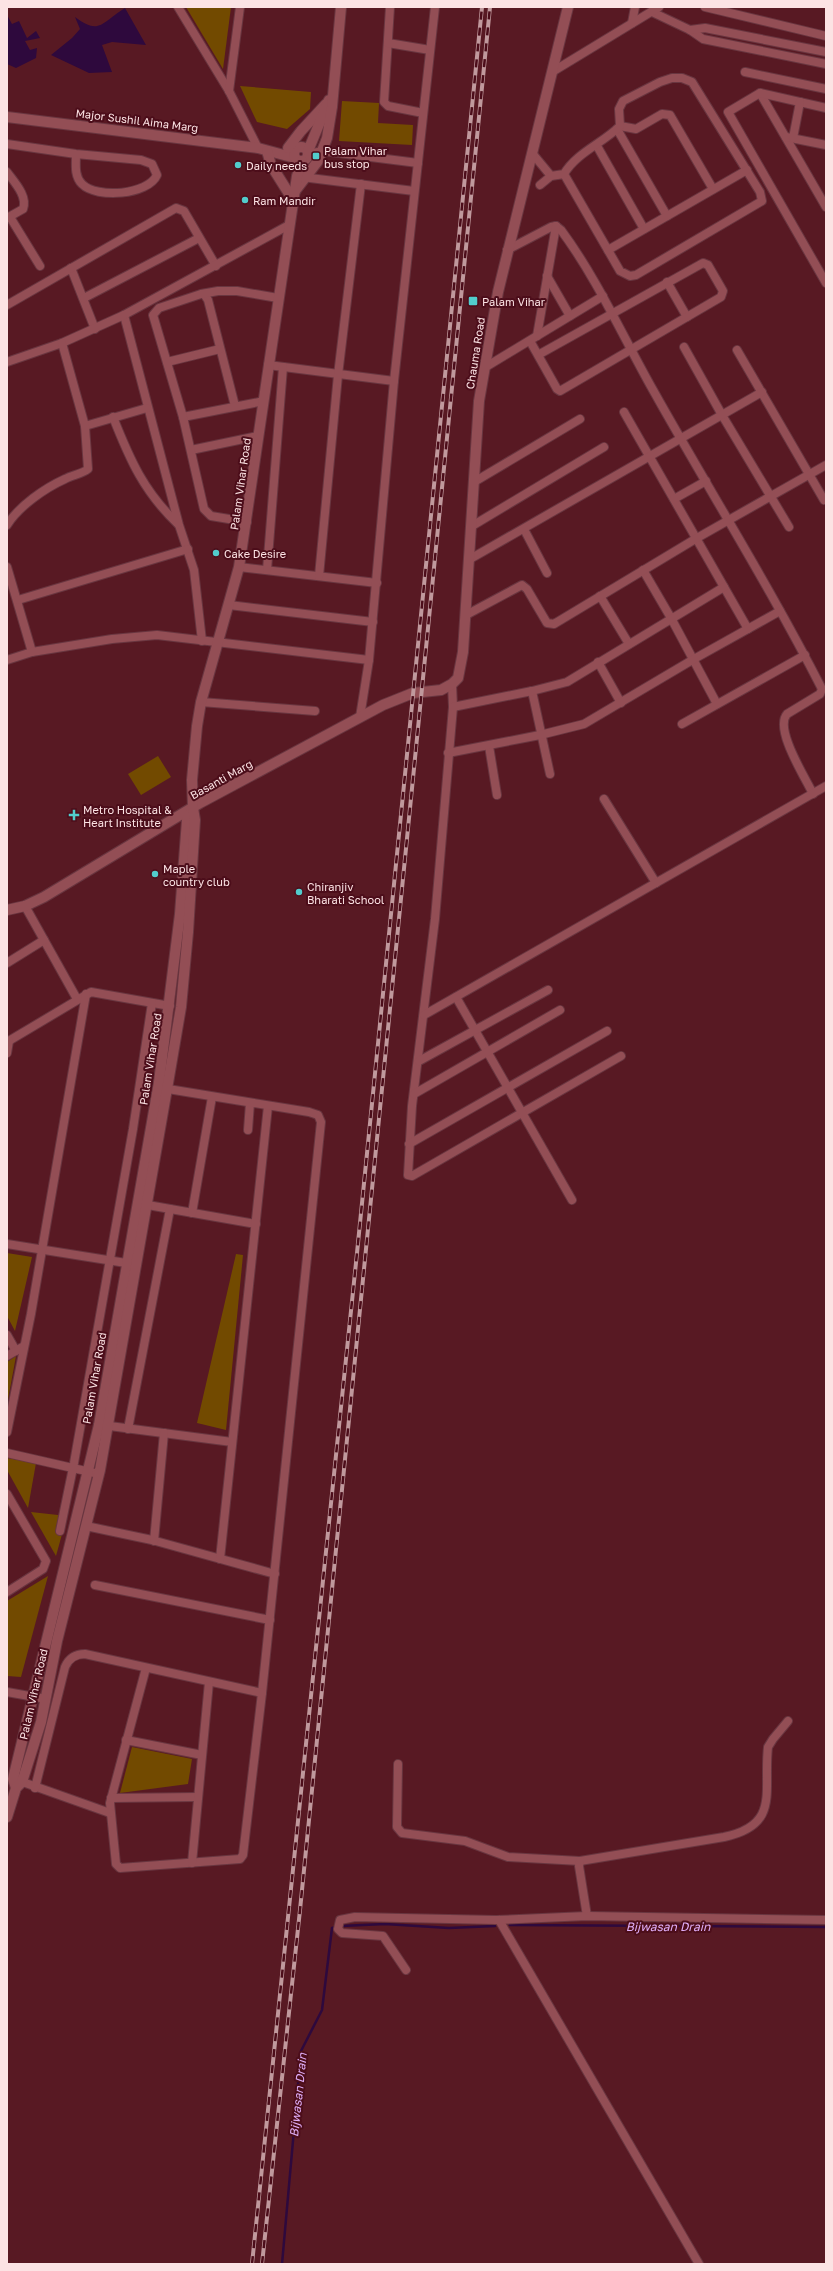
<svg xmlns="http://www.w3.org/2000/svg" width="833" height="2271" font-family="'Golos Text',sans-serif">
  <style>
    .green { fill: #724a00 }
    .water { fill: #2e093d }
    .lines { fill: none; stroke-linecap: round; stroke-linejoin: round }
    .stream { stroke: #2e093d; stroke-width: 2.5 }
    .minor-casing { stroke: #693640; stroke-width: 10 }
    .tertiary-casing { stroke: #693640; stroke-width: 12 }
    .minor { stroke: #934e55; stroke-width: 8 }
    .tertiary { stroke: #934e55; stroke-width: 10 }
    .rail-casing { stroke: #c0999d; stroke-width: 4 }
    .rail { stroke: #4c0d1a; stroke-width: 2.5; stroke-dasharray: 8; stroke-linecap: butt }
    .poi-dot { fill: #52cdcc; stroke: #4c0d1a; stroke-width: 1.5 }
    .labels { text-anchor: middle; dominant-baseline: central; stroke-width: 4; stroke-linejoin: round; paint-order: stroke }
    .street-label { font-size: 11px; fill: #fce3e4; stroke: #4c0d1a }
    .poi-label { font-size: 11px; fill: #fce3e4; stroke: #4c0d1a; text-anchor: start }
    .water-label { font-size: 12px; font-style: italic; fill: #e0aef8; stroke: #4c0d1a }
  </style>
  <rect width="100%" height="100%" fill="#581923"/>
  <g class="green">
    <polygon points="186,7 231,7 223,69"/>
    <polygon points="240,86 311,92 310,109 287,129 257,122"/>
    <polygon points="342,101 379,103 378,123 413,125 412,145 339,141"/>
    <polygon points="158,756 171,777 141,795 128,774"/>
    <polygon points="7,1253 32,1257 15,1331 7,1316"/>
    <polygon points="236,1254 243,1255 226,1430 197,1423"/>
    <polygon points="16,1356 7,1405 7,1362"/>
    <polygon points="7,1458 36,1463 28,1508 7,1470"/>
    <polygon points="31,1512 67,1516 56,1556"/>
    <polygon points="48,1576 21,1677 7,1676 7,1601"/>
    <polygon points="132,1747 192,1759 188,1784 120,1793"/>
  </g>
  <g class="water">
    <path d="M125,8l21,37 -34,-3 -10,3 10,27 -23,1 -38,-18 21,-17 8,-9 -5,-12c25,19 27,5 50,-9z"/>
    <polygon points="7,15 12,24 19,21 27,38 36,31 40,38 25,41 30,50 37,48 36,58 16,68 7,64"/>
  </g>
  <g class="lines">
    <g class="stream">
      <polyline points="510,1925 826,1927"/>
      <polyline points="341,1926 385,1924 449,1928 495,1926"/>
      <polyline points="282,2264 301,2051 322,2010 332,1928 336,1927"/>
    </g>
    <g class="minor-casing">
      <g id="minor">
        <polyline points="178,7 229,91 258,148"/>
        <polyline points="390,7 384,102 388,106 423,113"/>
        <polyline points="705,7 826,36"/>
        <polyline points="652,12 690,30 703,39 826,64"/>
        <polyline points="632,23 635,7"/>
        <polyline points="690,30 705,28 826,52"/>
        <polyline points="388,43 430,50"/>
        <polyline points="552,72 659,7"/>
        <polyline points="745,72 826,89"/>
        <polyline points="229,91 240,7"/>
        <polyline points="760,93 826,207"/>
        <polyline points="826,108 760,93 728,112 826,283"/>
        <polyline points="620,126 636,129 662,114 670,115 713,189"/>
        <polyline points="617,129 667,216"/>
        <polyline points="786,137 826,145"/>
        <polyline points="793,138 800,102"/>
        <path d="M7,144l69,10 65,6 11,4 5,11c-9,20 -60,24 -75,9 -8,-8 -6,-20 -6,-30"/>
        <polyline points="597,146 644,229"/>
        <polyline points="532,153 551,176"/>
        <polyline points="308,154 323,151 418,163"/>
        <path d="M7,172c7,10 21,24 16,37l-16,9"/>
        <polyline points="302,177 414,191"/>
        <path d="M540,185l11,-9 13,-2c12,-21 39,-31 56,-48l-1,-17 4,-8 37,-19 12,-4h10l10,4 68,110 2,9 -126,74 -6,1 -10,-5 -56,-97"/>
        <polyline points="10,217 40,266"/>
        <path d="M507,250l44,-23 5,-1 5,4c37,50 62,107 92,160 56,100 117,197 169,299l-2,5 -33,20c-13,15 18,63 26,80"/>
        <polyline points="608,250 747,170"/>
        <polyline points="71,268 95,329"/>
        <polyline points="547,276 570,316"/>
        <polyline points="667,282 687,317"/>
        <polyline points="204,294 208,300 235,406"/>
        <polyline points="84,298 199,238"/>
        <polyline points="7,305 176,208 184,211 216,266"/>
        <polyline points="124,315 179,525 194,570 202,641"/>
        <polyline points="537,336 556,226"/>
        <polyline points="530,341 557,389 560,391 721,297 723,291 708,265 703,263 538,355"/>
        <polyline points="684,347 722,415 789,527"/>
        <polyline points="737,350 824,500"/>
        <polyline points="7,362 62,343 124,315 289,225"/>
        <polyline points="167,362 220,349"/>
        <polyline points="268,365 394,381"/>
        <polyline points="484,368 603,296"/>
        <polyline points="624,412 748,629"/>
        <path d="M113,417c17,43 31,75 65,107"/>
        <polyline points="183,417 264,401"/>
        <polyline points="85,426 147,408"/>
        <polyline points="191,450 258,436"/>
        <polyline points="474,482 580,419"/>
        <polyline points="674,499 706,481"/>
        <polyline points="247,522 211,516 204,509 183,417 153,315 159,308 201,294 218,291 237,291 278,298"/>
        <path d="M7,525c12,-19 38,-37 58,-46 7,-4 17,-5 23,-10l-3,-43 -23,-83"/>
        <polyline points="472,526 604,447"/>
        <polyline points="526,533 547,573"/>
        <polyline points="470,559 762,392"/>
        <polyline points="7,567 32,652"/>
        <polyline points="239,567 377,583"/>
        <polyline points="267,570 283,367"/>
        <polyline points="643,570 671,618 717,704"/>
        <polyline points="319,576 338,375 361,184"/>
        <polyline points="600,596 629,644"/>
        <polyline points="18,600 188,549"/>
        <polyline points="229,605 373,622"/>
        <polyline points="466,615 522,585 527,589 547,623 554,624 697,538 826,465"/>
        <polyline points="7,660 32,652 112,639 157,635 369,660"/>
        <polyline points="598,662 621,703"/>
        <polyline points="452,684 453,707 435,919 412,1106 408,1175 412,1176 621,1056"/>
        <polyline points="532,691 550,774"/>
        <polyline points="201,702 315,711"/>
        <polyline points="453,707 532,691 567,682 724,587"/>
        <polyline points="360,717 369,660 394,381 435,7"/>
        <polyline points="682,724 805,655"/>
        <polyline points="489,746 497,795"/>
        <polyline points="448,753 540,735 584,724 694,659 780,611"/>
        <polyline points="604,799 656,883"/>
        <polyline points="25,906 77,999"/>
        <polyline points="7,963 44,940"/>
        <polyline points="456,997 572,1200"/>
        <polyline points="424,1015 826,786"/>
        <polyline points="7,1042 91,992 170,1006"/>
        <polyline points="7,1053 9,1041"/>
        <polyline points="419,1061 548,990"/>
        <polyline points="414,1094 560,1010"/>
        <polyline points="248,1130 250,1103"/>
        <polyline points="409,1144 607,1031"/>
        <polyline points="142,1204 256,1224"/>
        <polyline points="192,1213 212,1097"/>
        <polyline points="7,1244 126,1263"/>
        <polyline points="7,1335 16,1351"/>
        <polyline points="7,1356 24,1346"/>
        <polyline points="102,1425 232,1442"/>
        <polyline points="128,1429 170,1209"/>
        <polyline points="7,1432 31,1314 86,994"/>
        <polyline points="7,1453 99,1474"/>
        <polyline points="7,1494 46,1561 43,1569 7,1592"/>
        <polyline points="86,1526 152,1540 275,1574"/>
        <polyline points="60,1531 74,1463 133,1129 152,1003"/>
        <polyline points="154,1541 164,1433"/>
        <polyline points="220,1559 268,1106"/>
        <polyline points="95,1585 270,1620"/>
        <polyline points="146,1668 110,1803 116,1864 120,1868 240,1859 243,1855 262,1693 321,1122 318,1115 309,1112 162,1088"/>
        <polyline points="7,1692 46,1699"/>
        <polyline points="126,1740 202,1755"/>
        <path d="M398,1764l-1,63 5,6 63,8 43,16 72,4 144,-24c57,-12 39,-46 44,-90l5,-8 15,-18"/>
        <polyline points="17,1780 110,1813"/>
        <path d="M35,1788l30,-121c4,-9 10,-13 20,-13l177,39"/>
        <polyline points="111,1798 198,1797"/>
        <polyline points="580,1861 579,1866 587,1916"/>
        <polyline points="192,1863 209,1682"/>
        <polyline points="499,1920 699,2264"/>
        <polyline points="406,1970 383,1936 342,1933 338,1929 340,1920 355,1917 496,1920 587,1916 826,1920"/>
      </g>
    </g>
    <g class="tertiary-casing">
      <g id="tertiary">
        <polyline points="7,117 258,148 295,158"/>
        <circle cx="301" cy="154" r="7"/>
        <polyline points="288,148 301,131 326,104"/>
        <polyline points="267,151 271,165 293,200"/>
        <polyline points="308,151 329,100"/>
        <polyline points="295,191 318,161 327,138 332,107 341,7"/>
        <polyline points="7,910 25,906 44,897 200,803 383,705 413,693 441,690 452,684 458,678 463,652 479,401 498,292 568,7"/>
        <polyline points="16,1788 13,1779 99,1425 159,1082 180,914 187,820 193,808"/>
        <polyline points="7,1817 16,1788 22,1782 41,1722 57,1641 100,1470 167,1089 181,1007 188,932 195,820 193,808 192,780 197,726 201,702 239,567 297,176 302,161"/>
      </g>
    </g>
    <use href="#minor" class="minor"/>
    <use href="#tertiary" class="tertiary"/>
    <g class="rail-casing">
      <g id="rail">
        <polyline points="252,2264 357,1253 482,7"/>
        <polyline points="262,2264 300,1910 490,7"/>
      </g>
    </g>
    <use href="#rail" class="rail"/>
  </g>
  <g class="poi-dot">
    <rect x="312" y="152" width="8" height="8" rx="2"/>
    <circle cx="238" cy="165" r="4"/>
    <circle cx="245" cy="200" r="4"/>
    <rect x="468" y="296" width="10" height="10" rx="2"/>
    <circle cx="216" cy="553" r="4"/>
    <path d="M72 809h4v4h4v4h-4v4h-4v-4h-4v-4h4z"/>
    <circle cx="155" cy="874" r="4"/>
    <circle cx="299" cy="892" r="4"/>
  </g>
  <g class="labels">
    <g class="street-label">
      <text transform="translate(137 120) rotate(7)">Major Sushil Aima Marg</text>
      <text transform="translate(475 353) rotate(-81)">Chauma Road</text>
      <text transform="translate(240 484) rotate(-82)">Palam Vihar Road</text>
      <text transform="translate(221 779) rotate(-29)">Basanti Marg</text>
      <text transform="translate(150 1059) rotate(-81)">Palam Vihar Road</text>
      <text transform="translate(94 1378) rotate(-80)">Palam Vihar Road</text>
      <text transform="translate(33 1694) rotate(-77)">Palam Vihar Road</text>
    </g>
    <g class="poi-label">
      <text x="324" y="150">Palam Vihar<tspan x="324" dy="13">bus stop</tspan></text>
      <text x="246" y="165">Daily needs</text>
      <text x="253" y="200">Ram Mandir</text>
      <text x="482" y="301">Palam Vihar</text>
      <text x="224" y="553">Cake Desire</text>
      <text x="83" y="809">Metro Hospital &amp;<tspan x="83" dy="13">Heart Institute</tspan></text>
      <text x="163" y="868">Maple<tspan x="163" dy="13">country club</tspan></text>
      <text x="307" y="886">Chiranjiv<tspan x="307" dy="13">Bharati School</tspan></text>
    </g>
    <g class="water-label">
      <text x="668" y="1926">Bijwasan Drain</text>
      <text transform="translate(298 2095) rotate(-84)">Bijwasan Drain</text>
    </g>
  </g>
  <rect width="833" height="2271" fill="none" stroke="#fce3e4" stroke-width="16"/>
</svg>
